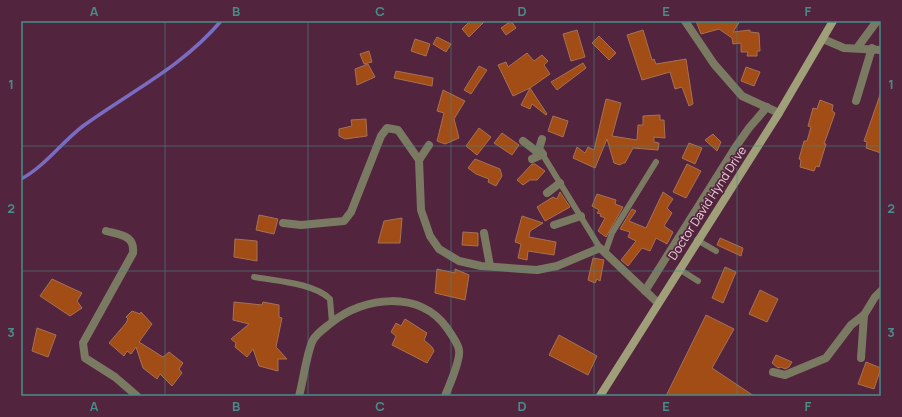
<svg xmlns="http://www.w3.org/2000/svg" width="902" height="417" font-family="Manrope,sans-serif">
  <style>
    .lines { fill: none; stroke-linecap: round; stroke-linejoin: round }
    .stream { stroke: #796cc2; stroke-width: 3.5 }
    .building { fill: #a24d15; stroke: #a57155 }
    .lane { stroke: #7a7a63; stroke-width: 6 }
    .street { stroke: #7a7a63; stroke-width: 8 }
    .secondary { stroke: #9fa07a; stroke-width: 8 }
    .grid { fill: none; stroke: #478d8a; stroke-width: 1; stroke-opacity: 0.55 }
    .labels { text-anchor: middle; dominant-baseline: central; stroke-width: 3.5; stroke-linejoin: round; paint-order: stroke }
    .street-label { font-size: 12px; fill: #efd1de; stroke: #53243d }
    .neatline { fill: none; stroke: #478d8a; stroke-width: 1.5 }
    .grid-label { font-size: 13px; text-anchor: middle; font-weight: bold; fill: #478d8a }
  </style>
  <rect width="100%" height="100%" fill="#53243d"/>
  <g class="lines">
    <path class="stream" d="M21,179c22,-11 42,-38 62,-53 48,-35 98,-58 138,-105"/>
  </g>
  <g class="building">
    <polygon points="470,21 485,21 469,37 462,29"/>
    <polygon points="511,21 516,28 506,35 501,28"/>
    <polygon points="696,21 740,21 733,32 750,30 750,32 759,33 760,51 757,51 757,56 747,56 748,52 741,52 741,43 733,44 732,38 719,29 701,34"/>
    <polygon points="577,30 585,57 571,61 563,34"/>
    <polygon points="643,30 652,60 654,59 656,64 686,59 693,104 689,106 682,87 675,89 670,72 642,80 627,35"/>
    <polygon points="599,36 616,53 609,60 592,43"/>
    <polygon points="437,37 451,44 446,52 433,44"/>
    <polygon points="415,39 430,44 426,56 411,51"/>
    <polygon points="369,51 372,62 364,64 360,54"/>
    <polygon points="527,53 534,61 542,55 548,61 544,65 550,74 530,88 547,114 546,115 532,104 530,109 521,105 530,88 513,96 498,65 506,62 508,67"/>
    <polygon points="583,63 586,68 557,90 551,82"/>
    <polygon points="368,64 375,77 357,85 355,69"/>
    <polygon points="479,66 487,70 471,94 464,90"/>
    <polygon points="746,67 760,72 754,86 741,81"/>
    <polygon points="396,71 433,78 432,86 394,78"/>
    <polygon points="443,90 465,101 454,119 459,138 445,144 437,141 444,113 437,111"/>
    <polygon points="880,95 881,95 881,153 866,148 867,142 864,141"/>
    <polygon points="606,99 621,103 612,136 637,140 638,125 643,125 643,116 660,115 660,120 664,120 665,138 654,137 654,142 659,143 658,150 633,148 625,163 623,163 620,165 614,163 607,139 595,168 573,158 577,147 585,153 588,147 594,150"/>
    <polygon points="820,100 833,105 832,111 835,113 824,144 826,144 819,167 816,166 814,171 800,167 801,160 799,159 804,141 807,141 811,127 808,126 813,108 817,109"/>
    <polygon points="553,116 568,121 563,137 548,131"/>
    <polygon points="366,119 367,136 345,139 339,136 339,129 352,126 351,120"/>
    <polygon points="479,128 491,137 477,155 466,146"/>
    <polygon points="502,133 519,145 512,155 494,143"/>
    <polygon points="713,134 721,142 717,151 705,140"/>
    <polygon points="689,143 702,148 695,164 682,158"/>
    <polygon points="475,159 500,169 502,176 496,186 488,182 489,179 476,174 468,168"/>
    <polygon points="532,164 535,164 545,171 537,180 530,180 523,185 517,180"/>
    <polygon points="687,164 701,171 686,198 673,192"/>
    <polygon points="560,192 570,207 545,221 537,207 553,197 557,199"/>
    <polygon points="663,192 673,199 667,208 672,213 664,226 673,232 667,244 656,238 650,251 642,248 628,266 621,260 636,241 628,237 630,232 620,229 632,209 636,211 629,221 646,228"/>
    <polygon points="597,194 616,200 615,204 623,207 606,237 598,231 605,218 600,216 601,214 597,213 599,210 592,206"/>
    <polygon points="259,215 278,219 274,234 256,230"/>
    <polygon points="522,216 543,223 530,231 529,237 556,242 554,255 528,251 527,260 518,258 521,244 515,242"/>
    <polygon points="402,218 400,243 378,243 384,221"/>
    <polygon points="463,232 478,233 478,246 462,245"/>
    <polygon points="720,238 743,248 741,256 717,245"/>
    <polygon points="235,239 257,241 257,261 234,257"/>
    <polygon points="593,258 604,260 600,281 597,279 595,283 588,280"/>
    <polygon points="725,267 736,272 723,303 712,298"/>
    <polygon points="437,269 455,273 455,269 469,275 465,300 435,293"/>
    <polygon points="52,279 82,293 77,301 82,308 70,316 40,296"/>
    <polygon points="760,290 778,299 767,322 749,314"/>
    <polygon points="234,302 262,305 263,302 279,305 279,317 282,318 276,347 287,359 278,359 278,371 259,366 253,349 247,357 235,347 236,343 231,339 249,324 233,320"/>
    <polygon points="132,311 140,314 141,312 152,324 139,342 163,357 169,352 183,363 179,369 182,373 172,386 160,374 157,379 143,368 136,347 131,354 127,351 124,356 109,343 126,323 128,319 126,317"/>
    <polygon points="706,315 734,329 712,368 754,396 666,396"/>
    <polygon points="405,319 427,333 424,340 432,347 434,351 427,363 392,345 396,336 391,332 396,323 401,326"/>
    <polygon points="37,328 56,335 48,357 32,351"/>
    <polygon points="559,335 597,356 588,375 549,355"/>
    <polygon points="776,355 792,362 789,367 785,369 781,367 778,368 772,363"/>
    <polygon points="866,362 881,368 874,389 858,384"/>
  </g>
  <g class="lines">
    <g class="lane">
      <polyline points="541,152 600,248"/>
      <polyline points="697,240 716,251"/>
      <polyline points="605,253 612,233 656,162"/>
      <polyline points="679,269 698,281"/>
      <path d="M254,277c22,4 60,6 76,22l2,24"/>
    </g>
    <g class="street">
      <polyline points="685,21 714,64 742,96 779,113"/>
      <polyline points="823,39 844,48 881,50"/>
      <polyline points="857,48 877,21"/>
      <polyline points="856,101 872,48"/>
      <polyline points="523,141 536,151 541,152"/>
      <polyline points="429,145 419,160 421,210 430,236 439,249 459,261 481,266 537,270 557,266 600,248 658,303"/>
      <polyline points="539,149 542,139"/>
      <polyline points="532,159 543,154"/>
      <polyline points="547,193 560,183"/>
      <polyline points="283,223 301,225 344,221 351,212 381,136 387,128 398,130 419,160"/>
      <polyline points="554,225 581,216"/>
      <path d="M106,231c14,4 29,4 27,22l-50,90 2,15 30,19 22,19"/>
      <polyline points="484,233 490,266"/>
      <polyline points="645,291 737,145 749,128 767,107"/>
      <polyline points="861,358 864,315"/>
      <polyline points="773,372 785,375 826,358 851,325 864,315 875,297 881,291"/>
      <path d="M299,396c4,-14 8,-45 14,-56 4,-7 12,-12 18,-17 33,-27 89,-33 116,5 4,6 11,15 12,22 2,10 -10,36 -14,46"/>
    </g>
    <polyline class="secondary" points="600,396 779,113 833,21"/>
  </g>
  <path class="grid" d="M165,21v375M308,21v375M451,21v375M594,21v375M737,21v375M21,146h860M21,271h860"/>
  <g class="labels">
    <g class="street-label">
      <text transform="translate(707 203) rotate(-57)">Doctor David Hynd Drive</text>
    </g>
  </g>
  <rect width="902" height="417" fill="none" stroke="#53243d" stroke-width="44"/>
  <rect x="22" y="22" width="858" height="373" class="neatline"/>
  <g class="grid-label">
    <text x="94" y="16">A</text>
    <text x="236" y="16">B</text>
    <text x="380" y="16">C</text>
    <text x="522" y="16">D</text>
    <text x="666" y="16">E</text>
    <text x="808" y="16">F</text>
    <text x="11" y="89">1</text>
    <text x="891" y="89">1</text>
    <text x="11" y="213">2</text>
    <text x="891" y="213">2</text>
    <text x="11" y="337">3</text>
    <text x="891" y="337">3</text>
    <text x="94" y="411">A</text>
    <text x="236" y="411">B</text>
    <text x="380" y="411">C</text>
    <text x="522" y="411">D</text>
    <text x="666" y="411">E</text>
    <text x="808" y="411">F</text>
  </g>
</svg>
